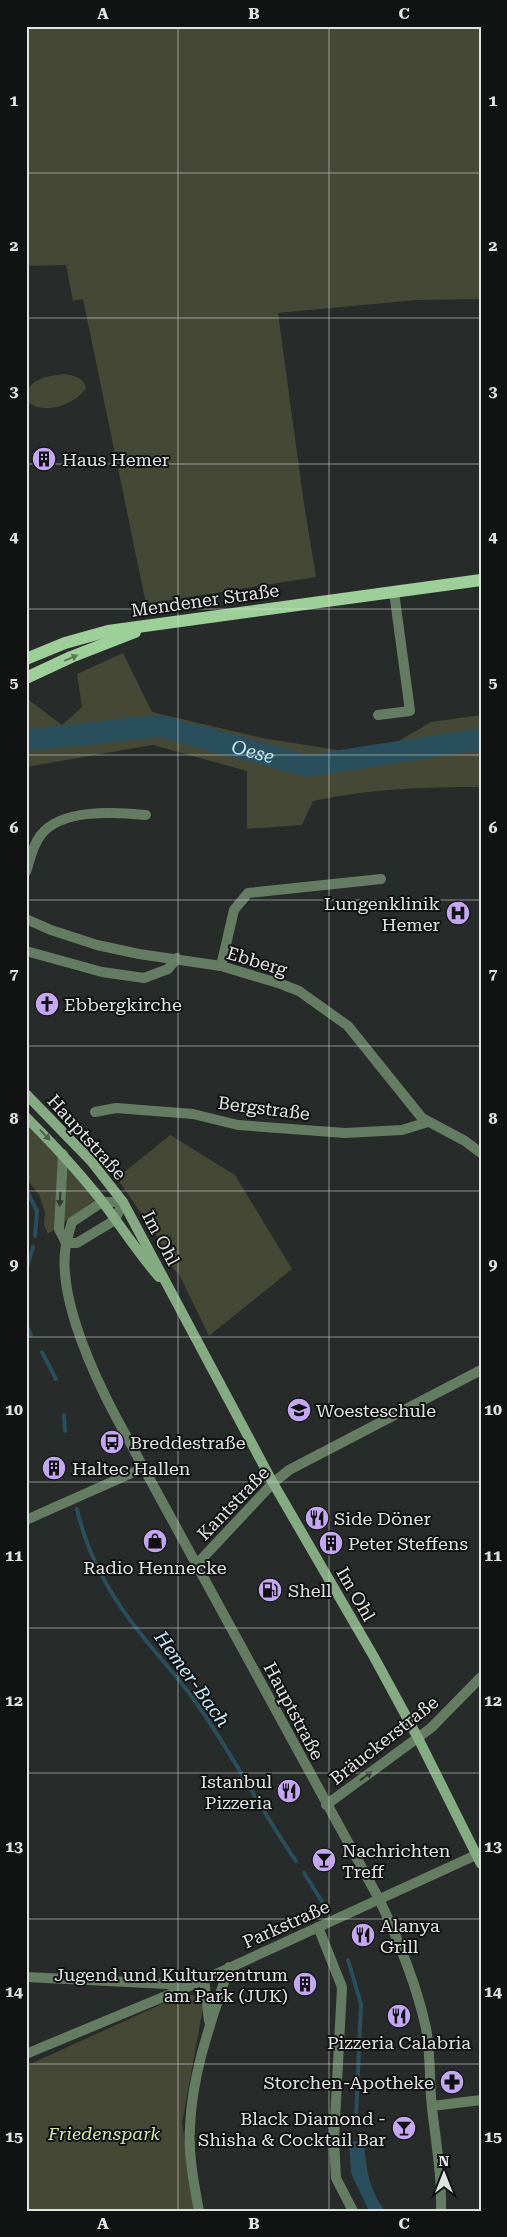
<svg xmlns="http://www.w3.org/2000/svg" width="507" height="2237" font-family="'Roboto Serif',serif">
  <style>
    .green { fill: #454835 }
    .water { fill: #294f5c }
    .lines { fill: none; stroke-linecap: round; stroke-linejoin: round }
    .stream { stroke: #294f5c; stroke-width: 4 }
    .river { stroke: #294f5c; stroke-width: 22 }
    .street { stroke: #647d62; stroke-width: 10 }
    .secondary { stroke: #84ab81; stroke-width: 10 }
    .primary { stroke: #9dd099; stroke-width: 12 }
    .oneway { fill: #5e7b5c }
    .oneway2 { fill: #4a5f4a }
    .oneway3 { fill: #2e382e }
    .grid { fill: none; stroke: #e0e3e2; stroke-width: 1; stroke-opacity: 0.55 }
    .labels { text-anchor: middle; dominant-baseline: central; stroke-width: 4; stroke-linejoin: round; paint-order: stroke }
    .poi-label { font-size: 18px; fill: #e0e3e2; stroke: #111312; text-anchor: start }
    .street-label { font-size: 18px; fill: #e0e3e2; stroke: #111312 }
    .park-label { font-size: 18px; font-style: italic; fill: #d8e3a8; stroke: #111312 }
    .water-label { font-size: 19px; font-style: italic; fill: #c1eaf8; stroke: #111312 }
    .neatline { fill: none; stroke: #e0e3e2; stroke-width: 2 }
    .grid-label { font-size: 16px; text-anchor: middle; font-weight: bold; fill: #e0e3e2 }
  </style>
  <rect width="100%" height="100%" fill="#272b29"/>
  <g class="green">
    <polygon points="26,26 481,26 481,299 416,300 278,313 304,504 316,577 146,604 83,299 73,301 66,265 26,266"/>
    <path d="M64,374c11,2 19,3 22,14 -11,17 -44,29 -60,12 0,-21 21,-24 38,-26z"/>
    <path d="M123,653l29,59 110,26 82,13 53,-9 34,-20 50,-7v72c-56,0 -114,2 -168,14l-11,24 -55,4v-58l-94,-26 -127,22v-69l36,27 20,-18 -5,-33z"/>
    <polygon points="29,1127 66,1163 96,1199 48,1234 44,1225 45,1212 39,1195 26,1178 26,1133"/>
    <polygon points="170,1135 235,1175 292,1269 209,1336 179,1274 173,1269 156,1235 117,1178"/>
    <path d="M186,1993c9,2 14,6 17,15l-21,115 13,88h-169v-145z"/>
  </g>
  <path class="water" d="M364,2140c2,28 4,48 21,71h-16l-18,-38 -2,-31z"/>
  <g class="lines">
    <g class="stream">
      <polyline points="26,1189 37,1211 35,1236"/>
      <polyline points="26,1270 33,1247"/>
      <polyline points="26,1325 31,1335"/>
      <polyline points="42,1352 56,1379"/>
      <polyline points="64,1415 65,1431"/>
      <path d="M77,1509c10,45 34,88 63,124 18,23 38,44 55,68 37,52 65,108 101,160"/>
      <polyline points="304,1873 326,1908"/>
      <polyline points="348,1960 361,2004 356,2117"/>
    </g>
    <path class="river" id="s1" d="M26,740l134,-14 148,40 173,-27"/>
    <g class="street">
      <polyline points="378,715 410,711 394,592"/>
      <path d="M26,872c4,-12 6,-25 14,-36 20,-28 76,-24 106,-21"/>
      <polyline points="26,919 51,930 97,945 139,954 221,966 281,984 299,991 348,1026 422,1118 465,1141 481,1153"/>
      <polyline points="26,951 102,972 144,978 168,969 177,958"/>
      <polyline points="221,966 234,910 248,893 381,879"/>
      <polyline points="95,1112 116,1108 193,1114 238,1125 345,1133 402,1130 428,1122"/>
      <polyline points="63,1154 59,1229 66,1243"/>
      <path d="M66,1243h11l38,-23 8,-18h-21l-30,20c-3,10 -6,19 -7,30 -5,50 29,124 52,167l262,480c20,42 37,84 47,129 5,26 3,54 6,80 4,35 10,68 9,103"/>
      <polyline points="26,1520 143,1468"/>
      <polyline points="197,1564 273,1483 289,1470 481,1370"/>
      <polyline points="326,1805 431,1728 481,1677"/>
      <polyline points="318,1927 342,1987 334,2139 336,2178 353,2211"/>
      <polyline points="26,1977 188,1985"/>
      <polyline points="204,1978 209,2021"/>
      <polyline points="26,2054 192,1985 476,1855"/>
      <polyline points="432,2106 481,2100"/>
      <path d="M199,2211c-5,-27 -11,-57 -9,-84 2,-55 22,-108 39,-160"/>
    </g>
    <g class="secondary">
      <polyline points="26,1094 91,1161 123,1202 273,1483 374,1657 418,1738 481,1864"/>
      <path d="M26,1117c27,27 52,54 75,83 20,26 37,53 58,77"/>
    </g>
    <g class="primary">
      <polyline points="26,659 65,643 108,631 481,580"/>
      <polyline points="26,678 71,657 135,632"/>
    </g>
  </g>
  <defs><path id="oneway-solid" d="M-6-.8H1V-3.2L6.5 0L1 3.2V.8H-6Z" transform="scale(1.25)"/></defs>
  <use class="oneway" href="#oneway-solid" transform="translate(71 658) rotate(-23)"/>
  <use class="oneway2" href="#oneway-solid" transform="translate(45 1135) rotate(46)"/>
  <g class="oneway3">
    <use href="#oneway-solid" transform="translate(60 1199) rotate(93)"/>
    <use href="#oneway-solid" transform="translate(366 1776) rotate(-36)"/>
  </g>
  <path class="grid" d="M178,26v2185M329,26v2185M26,173h455M26,318h455M26,464h455M26,609h455M26,755h455M26,900h455M26,1046h455M26,1191h455M26,1337h455M26,1482h455M26,1628h455M26,1773h455M26,1919h455M26,2064h455"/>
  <defs>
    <g id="building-disc" transform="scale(1.25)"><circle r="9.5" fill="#c3a7f2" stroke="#111312"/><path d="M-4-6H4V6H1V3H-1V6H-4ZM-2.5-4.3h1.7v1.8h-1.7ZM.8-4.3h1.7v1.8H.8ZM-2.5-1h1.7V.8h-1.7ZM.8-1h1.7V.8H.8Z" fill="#111"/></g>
    <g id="hospital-disc" transform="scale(1.25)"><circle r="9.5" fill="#c3a7f2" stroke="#111312"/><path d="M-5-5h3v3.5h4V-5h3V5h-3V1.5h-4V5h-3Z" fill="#111"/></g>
    <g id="church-disc" transform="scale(1.25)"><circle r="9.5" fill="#c3a7f2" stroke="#111312"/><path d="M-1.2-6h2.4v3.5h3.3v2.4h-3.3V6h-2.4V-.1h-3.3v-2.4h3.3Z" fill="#111"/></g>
    <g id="school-disc" transform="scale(1.25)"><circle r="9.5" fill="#c3a7f2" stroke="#111312"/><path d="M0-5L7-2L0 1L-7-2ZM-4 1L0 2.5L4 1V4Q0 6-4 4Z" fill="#111"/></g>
    <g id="bus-disc" transform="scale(1.25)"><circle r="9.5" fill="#c3a7f2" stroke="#111312"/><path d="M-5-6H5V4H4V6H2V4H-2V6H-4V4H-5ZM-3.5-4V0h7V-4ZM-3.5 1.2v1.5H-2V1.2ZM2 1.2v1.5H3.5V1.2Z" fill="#111"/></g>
    <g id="restaurant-disc" transform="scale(1.25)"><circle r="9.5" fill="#c3a7f2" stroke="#111312"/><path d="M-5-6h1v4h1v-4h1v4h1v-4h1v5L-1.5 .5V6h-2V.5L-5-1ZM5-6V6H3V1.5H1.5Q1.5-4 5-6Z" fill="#111"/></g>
    <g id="shop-disc" transform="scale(1.25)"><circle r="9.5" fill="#c3a7f2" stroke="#111312"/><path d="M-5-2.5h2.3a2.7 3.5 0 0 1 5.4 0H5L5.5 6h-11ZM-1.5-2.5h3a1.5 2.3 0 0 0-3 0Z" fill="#111"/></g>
    <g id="fuel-disc" transform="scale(1.25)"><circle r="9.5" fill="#c3a7f2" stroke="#111312"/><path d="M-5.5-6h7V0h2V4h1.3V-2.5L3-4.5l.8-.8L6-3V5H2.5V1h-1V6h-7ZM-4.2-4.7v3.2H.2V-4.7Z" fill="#111"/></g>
    <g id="bar-disc" transform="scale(1.25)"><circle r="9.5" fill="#c3a7f2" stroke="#111312"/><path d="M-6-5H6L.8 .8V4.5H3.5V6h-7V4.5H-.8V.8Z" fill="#111"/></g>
    <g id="pharmacy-disc" transform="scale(1.25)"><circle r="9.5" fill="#c3a7f2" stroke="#111312"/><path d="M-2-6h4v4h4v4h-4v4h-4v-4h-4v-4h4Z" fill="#111"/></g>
  </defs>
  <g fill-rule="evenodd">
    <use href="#building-disc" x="44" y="459"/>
    <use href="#hospital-disc" x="458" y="913"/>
    <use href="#church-disc" x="47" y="1004"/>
    <use href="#school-disc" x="299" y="1410"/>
    <use href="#bus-disc" x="112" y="1442"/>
    <use href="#building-disc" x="54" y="1468"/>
    <use href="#restaurant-disc" x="317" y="1518"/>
    <use href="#shop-disc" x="155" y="1541"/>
    <use href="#building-disc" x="331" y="1543"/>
    <use href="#fuel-disc" x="270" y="1590"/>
    <use href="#restaurant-disc" x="289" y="1791"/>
    <use href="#bar-disc" x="324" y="1860"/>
    <use href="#restaurant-disc" x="363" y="1935"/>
    <use href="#building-disc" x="305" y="1984"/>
    <use href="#restaurant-disc" x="399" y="2016"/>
    <use href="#pharmacy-disc" x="452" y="2082"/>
    <use href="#bar-disc" x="404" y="2128"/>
  </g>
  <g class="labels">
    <g class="poi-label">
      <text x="62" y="459">Haus Hemer</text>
      <text x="440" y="903" text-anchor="end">Lungenklinik<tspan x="440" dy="21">Hemer</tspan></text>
      <text x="64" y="1004">Ebbergkirche</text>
      <text x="316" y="1410">Woesteschule</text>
      <text x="130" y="1442">Breddestraße</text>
      <text x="72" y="1468">Haltec Hallen</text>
      <text x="334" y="1518">Side Döner</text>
      <text x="348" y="1543">Peter Steffens</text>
      <text x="155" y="1567" text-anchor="middle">Radio Hennecke</text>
      <text x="288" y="1590">Shell</text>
      <text x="272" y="1781" text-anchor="end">Istanbul<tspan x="272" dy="21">Pizzeria</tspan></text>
      <text x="342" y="1850">Nachrichten<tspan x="342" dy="21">Treff</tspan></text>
      <text x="380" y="1925">Alanya<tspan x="380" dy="21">Grill</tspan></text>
      <text x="288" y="1974" text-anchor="end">Jugend und Kulturzentrum<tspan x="288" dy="21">am Park (JUK)</tspan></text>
      <text x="399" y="2042" text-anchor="middle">Pizzeria Calabria</text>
      <text x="434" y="2082" text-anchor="end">Storchen-Apotheke</text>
      <text x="386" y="2118" text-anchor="end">Black Diamond -<tspan x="386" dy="21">Shisha &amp; Cocktail Bar</tspan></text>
    </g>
    <g class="street-label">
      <text transform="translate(205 600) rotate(-8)">Mendener Straße</text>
      <text transform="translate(257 961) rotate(17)">Ebberg</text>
      <text transform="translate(264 1108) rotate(7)">Bergstraße</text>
      <text transform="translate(87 1137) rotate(48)">Hauptstraße</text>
      <text transform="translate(161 1238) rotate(62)">Im Ohl</text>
      <text transform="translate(233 1503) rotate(-46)">Kantstraße</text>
      <text transform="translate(356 1594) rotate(60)">Im Ohl</text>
      <text transform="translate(294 1711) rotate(62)">Hauptstraße</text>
      <text transform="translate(384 1740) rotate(-38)">Bräuckerstraße</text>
      <text transform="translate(286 1924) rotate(-24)">Parkstraße</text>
    </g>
    <g class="park-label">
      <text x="104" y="2133">Friedenspark</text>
    </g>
    <g class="water-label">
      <text stroke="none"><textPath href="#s1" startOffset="231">Oese</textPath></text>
      <text transform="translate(192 1679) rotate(54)">Hemer-Bach</text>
    </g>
  </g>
  <rect width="507" height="2237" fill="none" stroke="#111312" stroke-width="55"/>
  <g transform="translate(444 2174)" stroke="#111312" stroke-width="4" paint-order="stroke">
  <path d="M0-4L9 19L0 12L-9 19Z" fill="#e0e3e2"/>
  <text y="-8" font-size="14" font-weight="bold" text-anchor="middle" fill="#e0e3e2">N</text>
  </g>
  <rect x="28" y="28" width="452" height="2182" class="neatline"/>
  <g class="grid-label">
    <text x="103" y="19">A</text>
    <text x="254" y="19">B</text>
    <text x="404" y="19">C</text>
    <text x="14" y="106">1</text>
    <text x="493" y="106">1</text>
    <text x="14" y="251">2</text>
    <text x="493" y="251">2</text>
    <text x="14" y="397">3</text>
    <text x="493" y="397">3</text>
    <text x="14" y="542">4</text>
    <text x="493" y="542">4</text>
    <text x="14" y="688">5</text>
    <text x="493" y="688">5</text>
    <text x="14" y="833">6</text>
    <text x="493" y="833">6</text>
    <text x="14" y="979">7</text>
    <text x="493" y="979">7</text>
    <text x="14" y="1124">8</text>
    <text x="493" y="1124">8</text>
    <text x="14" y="1270">9</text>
    <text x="493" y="1270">9</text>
    <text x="14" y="1415">10</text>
    <text x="493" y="1415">10</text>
    <text x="14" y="1561">11</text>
    <text x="493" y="1561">11</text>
    <text x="14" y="1706">12</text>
    <text x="493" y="1706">12</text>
    <text x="14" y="1852">13</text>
    <text x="493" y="1852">13</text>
    <text x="14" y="1997">14</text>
    <text x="493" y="1997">14</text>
    <text x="14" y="2142">15</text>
    <text x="493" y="2142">15</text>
    <text x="103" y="2229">A</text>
    <text x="254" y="2229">B</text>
    <text x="404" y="2229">C</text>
  </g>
</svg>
